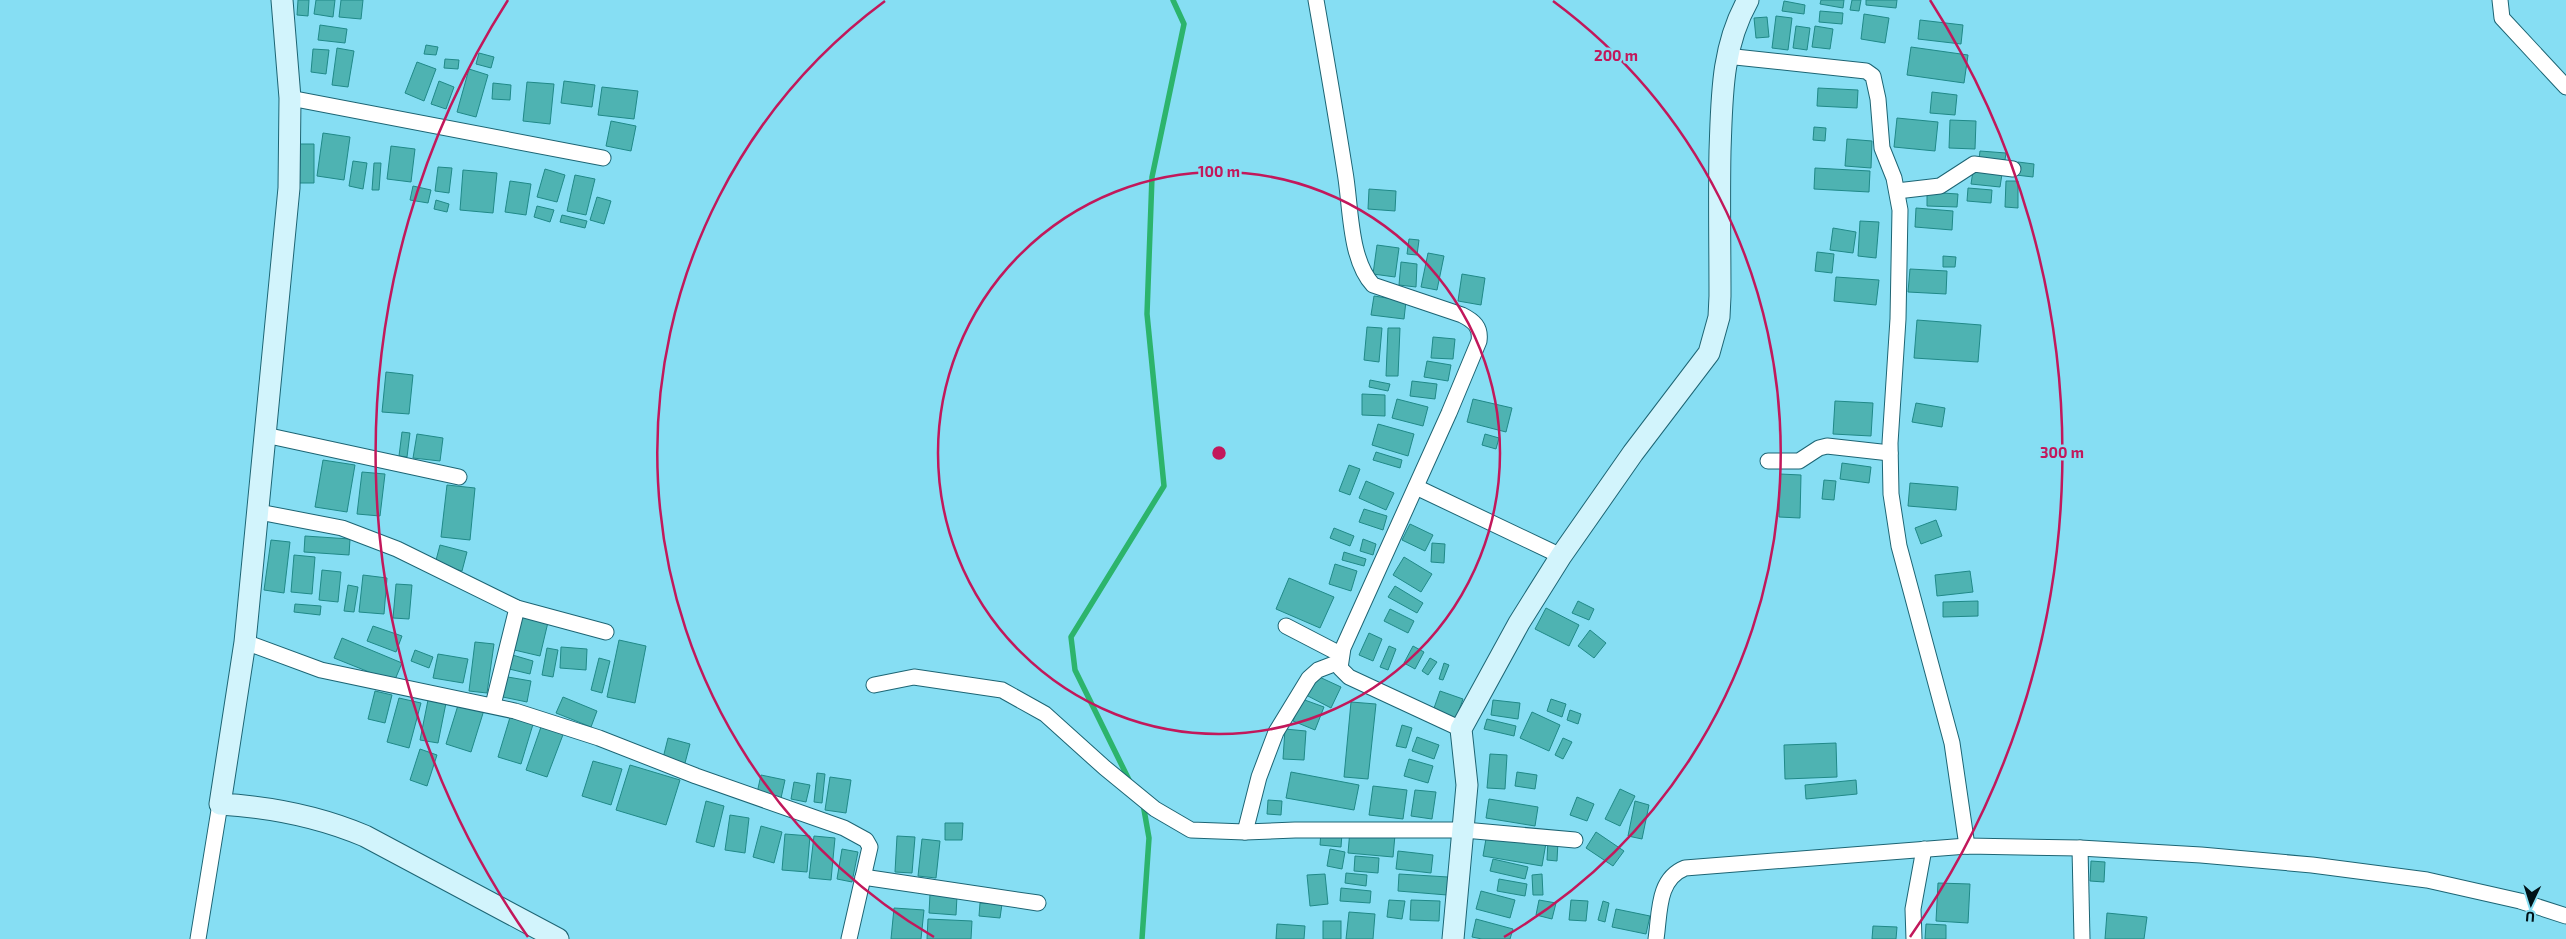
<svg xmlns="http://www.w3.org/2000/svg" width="2566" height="939" font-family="'Exo 2',sans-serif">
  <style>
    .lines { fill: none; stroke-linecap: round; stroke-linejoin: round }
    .stream { stroke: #2cb46c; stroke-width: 5.5 }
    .building { fill: #4eb3b2; stroke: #208988 }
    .street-casing { stroke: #1d6574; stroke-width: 17 }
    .secondary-casing { stroke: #1d6574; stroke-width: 23 }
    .street { stroke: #fff; stroke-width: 15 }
    .secondary { stroke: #d2f4fc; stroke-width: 21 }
    .ring { fill: none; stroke: #c2185b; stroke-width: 2.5 }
    .centre { fill: #c2185b; stroke: #86def3; stroke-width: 2.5 }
    .ring-label { font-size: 15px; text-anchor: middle; font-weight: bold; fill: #c2185b; stroke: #86def3; stroke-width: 5; stroke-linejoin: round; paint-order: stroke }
  </style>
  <rect width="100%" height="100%" fill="#86def3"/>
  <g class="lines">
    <g class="stream">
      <polyline points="1131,784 1075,670 1071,637 1164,486 1147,314 1152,177 1184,24 1173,0"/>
      <polyline points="1142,939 1149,838 1143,804"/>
    </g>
  </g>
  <g class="building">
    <polygon points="298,0 309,0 308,16 297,15"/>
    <polygon points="316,0 335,0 333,17 314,14"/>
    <polygon points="341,0 363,0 361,19 339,17"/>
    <polygon points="1821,0 1844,0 1843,8 1820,4"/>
    <polygon points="1852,0 1861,0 1859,11 1850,10"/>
    <polygon points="1866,0 1897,0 1896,8 1866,5"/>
    <polygon points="1784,1 1805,5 1804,14 1782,11"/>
    <polygon points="1820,11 1843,13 1842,24 1819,22"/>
    <polygon points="1864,14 1889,18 1885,43 1861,39"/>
    <polygon points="1776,16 1792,18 1788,50 1772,48"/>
    <polygon points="1767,17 1769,37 1756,38 1754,18"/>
    <polygon points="1920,20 1963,25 1961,44 1918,39"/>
    <polygon points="320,25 347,29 345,43 318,40"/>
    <polygon points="1796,26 1810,28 1807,50 1793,48"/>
    <polygon points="1815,26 1833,29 1830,49 1812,47"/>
    <polygon points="426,45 438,47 436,55 424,54"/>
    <polygon points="1911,47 1968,55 1964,83 1907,75"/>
    <polygon points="337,48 354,51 348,87 332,85"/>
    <polygon points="313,49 329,50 326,74 311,72"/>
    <polygon points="479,53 494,57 491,68 476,64"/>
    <polygon points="445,59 459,60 458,69 444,68"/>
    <polygon points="417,62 436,69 424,101 405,93"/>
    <polygon points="469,69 488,75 476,117 457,112"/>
    <polygon points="439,81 454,87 446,109 431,104"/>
    <polygon points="564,81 595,85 592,107 561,103"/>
    <polygon points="527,82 554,84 550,124 523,121"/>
    <polygon points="493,83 511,85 510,100 492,99"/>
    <polygon points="602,87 638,91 634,119 598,115"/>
    <polygon points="1818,88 1858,90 1857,108 1817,106"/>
    <polygon points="1932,92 1957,95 1955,115 1930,113"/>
    <polygon points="1897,118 1938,122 1935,151 1894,147"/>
    <polygon points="1950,120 1976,121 1975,149 1949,148"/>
    <polygon points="611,121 636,126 631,151 606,146"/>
    <polygon points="1814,127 1826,128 1825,141 1813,140"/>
    <polygon points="323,133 350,137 344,180 317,176"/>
    <polygon points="1847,139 1872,141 1871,168 1845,166"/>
    <polygon points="298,144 314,144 314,183 297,183"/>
    <polygon points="391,146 415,149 411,182 387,179"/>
    <polygon points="1980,151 2006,153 2005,160 1979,159"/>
    <polygon points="353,161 367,163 363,189 349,186"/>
    <polygon points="2018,162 2034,164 2033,177 2016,175"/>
    <polygon points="374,163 381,163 379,190 372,190"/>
    <polygon points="438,167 452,168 449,193 435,191"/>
    <polygon points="1815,168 1870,171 1869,192 1814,189"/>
    <polygon points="545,169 565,175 557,202 537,197"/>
    <polygon points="463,170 497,173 493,213 460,210"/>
    <polygon points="1973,171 2002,174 2000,187 1971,184"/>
    <polygon points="575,175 595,179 586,215 567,211"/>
    <polygon points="510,181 531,184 526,215 505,212"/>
    <polygon points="2006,181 2018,181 2018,208 2005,207"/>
    <polygon points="413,186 431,190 428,203 410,200"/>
    <polygon points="1968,188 1992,190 1991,203 1967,201"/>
    <polygon points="1369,189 1396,191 1395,211 1368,209"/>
    <polygon points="1927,192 1958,194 1957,207 1927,206"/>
    <polygon points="597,197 611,201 604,224 590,220"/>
    <polygon points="436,200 449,204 447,212 434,209"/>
    <polygon points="537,206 554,210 550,222 534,217"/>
    <polygon points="1916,208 1953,211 1952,230 1915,227"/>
    <polygon points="562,215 587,221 585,228 560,222"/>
    <polygon points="1860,221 1879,222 1876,258 1858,256"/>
    <polygon points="1833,228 1856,232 1853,253 1830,250"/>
    <polygon points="1409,239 1419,240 1417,255 1407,254"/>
    <polygon points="1377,245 1399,248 1395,277 1373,274"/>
    <polygon points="1817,252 1834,254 1832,273 1815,271"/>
    <polygon points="1428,253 1444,256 1437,290 1421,287"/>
    <polygon points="1943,256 1956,257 1955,267 1943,267"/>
    <polygon points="1401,262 1417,264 1416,287 1399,285"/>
    <polygon points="1910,269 1947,271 1946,294 1908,292"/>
    <polygon points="1462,274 1485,278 1481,305 1458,301"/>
    <polygon points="1836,277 1879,280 1876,305 1834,301"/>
    <polygon points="1374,296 1406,301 1404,319 1371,315"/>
    <polygon points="1917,320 1981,325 1978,362 1914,358"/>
    <polygon points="1367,327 1382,328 1379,362 1364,360"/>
    <polygon points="1388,328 1400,328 1398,376 1386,376"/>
    <polygon points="1433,337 1455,339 1453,359 1431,358"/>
    <polygon points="1427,361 1451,365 1448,381 1424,377"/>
    <polygon points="386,372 413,375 409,414 382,412"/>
    <polygon points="1370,380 1390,384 1388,391 1369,387"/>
    <polygon points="1412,381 1437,384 1435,399 1410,396"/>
    <polygon points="1362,394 1385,395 1385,416 1362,415"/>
    <polygon points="1397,399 1428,407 1423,426 1392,418"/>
    <polygon points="1473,399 1512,408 1506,432 1467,422"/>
    <polygon points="1835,401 1873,403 1871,436 1833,434"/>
    <polygon points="1916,403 1945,408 1942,427 1912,422"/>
    <polygon points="1378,424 1414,434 1408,456 1372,445"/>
    <polygon points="402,432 410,433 407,457 399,456"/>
    <polygon points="417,434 443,438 440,461 413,458"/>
    <polygon points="1485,434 1499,438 1496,449 1482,445"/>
    <polygon points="1376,452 1402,460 1400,468 1373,460"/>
    <polygon points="323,460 355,465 347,512 315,507"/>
    <polygon points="1842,463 1871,467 1869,483 1840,479"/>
    <polygon points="1349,465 1360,469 1350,495 1339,491"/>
    <polygon points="362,472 385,474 380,516 357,514"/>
    <polygon points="1780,474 1801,475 1800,518 1779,517"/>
    <polygon points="1824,480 1836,481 1834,500 1822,499"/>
    <polygon points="1366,481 1394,493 1386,510 1359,498"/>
    <polygon points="1910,483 1958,487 1956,510 1908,506"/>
    <polygon points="447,485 475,488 470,540 441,537"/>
    <polygon points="1364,509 1387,516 1383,530 1359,522"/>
    <polygon points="1936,520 1942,536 1921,544 1915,528"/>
    <polygon points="1410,524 1433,535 1425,551 1402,540"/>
    <polygon points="1334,528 1354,536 1350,546 1330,538"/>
    <polygon points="305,536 350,539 349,555 304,552"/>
    <polygon points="1363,539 1376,544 1373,555 1360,551"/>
    <polygon points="271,540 290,542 284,593 264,590"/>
    <polygon points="1432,543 1445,544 1444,563 1431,562"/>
    <polygon points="440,545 467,552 462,571 435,564"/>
    <polygon points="1344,552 1366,559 1364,566 1342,560"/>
    <polygon points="294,555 315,557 312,594 291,592"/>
    <polygon points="1404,557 1432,574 1421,592 1393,575"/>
    <polygon points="1335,564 1357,571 1351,591 1329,584"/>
    <polygon points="322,570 341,572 338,602 319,600"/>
    <polygon points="1970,571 1973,592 1937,596 1935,575"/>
    <polygon points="363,575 387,578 384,614 359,612"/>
    <polygon points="1289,578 1334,597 1320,628 1276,609"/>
    <polygon points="396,584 412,585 409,619 393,618"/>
    <polygon points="348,585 358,587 354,612 344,611"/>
    <polygon points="1395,586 1423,603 1417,613 1388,597"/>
    <polygon points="1578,601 1594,609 1589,620 1572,613"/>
    <polygon points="1978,601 1978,616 1943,617 1943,602"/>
    <polygon points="295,604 321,606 320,615 294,612"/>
    <polygon points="1546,608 1579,625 1569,646 1535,629"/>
    <polygon points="1390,609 1414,621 1408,633 1384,621"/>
    <polygon points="519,611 549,618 540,656 510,649"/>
    <polygon points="373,626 402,636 396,652 367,641"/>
    <polygon points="1590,630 1606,643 1594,658 1578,646"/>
    <polygon points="1369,633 1382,639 1373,661 1359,655"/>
    <polygon points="342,638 402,663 394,682 334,658"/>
    <polygon points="619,640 646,646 635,703 607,697"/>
    <polygon points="475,642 494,644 487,693 469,691"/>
    <polygon points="1389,646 1396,649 1388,670 1380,667"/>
    <polygon points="1413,646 1424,652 1415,669 1404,663"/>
    <polygon points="561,647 587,649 586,670 560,668"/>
    <polygon points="547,648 558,650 553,677 542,675"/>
    <polygon points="415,650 433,657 429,668 411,661"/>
    <polygon points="438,654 468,659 463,683 433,678"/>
    <polygon points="509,654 533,661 530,674 505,668"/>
    <polygon points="599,658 610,661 602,693 591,690"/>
    <polygon points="1430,658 1437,662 1428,675 1422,671"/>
    <polygon points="1444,663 1449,665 1443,680 1439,679"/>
    <polygon points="1315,675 1341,687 1331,708 1306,695"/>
    <polygon points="502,676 531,681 527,702 498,696"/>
    <polygon points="375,691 392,695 385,723 368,719"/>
    <polygon points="1440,691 1463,699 1456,719 1433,711"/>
    <polygon points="563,697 597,711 591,727 556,713"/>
    <polygon points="399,698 421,703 409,748 387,742"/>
    <polygon points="1302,699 1324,707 1315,730 1293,721"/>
    <polygon points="1551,699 1566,704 1562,717 1547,711"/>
    <polygon points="428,700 446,703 438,743 420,740"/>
    <polygon points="1493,700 1520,703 1518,719 1491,715"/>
    <polygon points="459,702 484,710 471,752 446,744"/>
    <polygon points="1351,702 1376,704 1368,779 1344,777"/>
    <polygon points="1570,710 1581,714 1578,724 1567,720"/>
    <polygon points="1532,712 1560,725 1549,751 1520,738"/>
    <polygon points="511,714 534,721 521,764 498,757"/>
    <polygon points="1487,719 1516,726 1514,736 1484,729"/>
    <polygon points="542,724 564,732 547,777 526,770"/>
    <polygon points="1402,725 1412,728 1406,748 1396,746"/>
    <polygon points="1285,729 1306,731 1304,760 1283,759"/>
    <polygon points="1417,737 1439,745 1434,759 1412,751"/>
    <polygon points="668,738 690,744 685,763 663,758"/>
    <polygon points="1563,738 1572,742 1563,759 1555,755"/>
    <polygon points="1836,743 1837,777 1785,779 1784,745"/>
    <polygon points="420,749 437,755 427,786 410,780"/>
    <polygon points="1490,754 1507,755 1505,789 1487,788"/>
    <polygon points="1409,759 1433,766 1428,783 1404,776"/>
    <polygon points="593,761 622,769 611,805 582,796"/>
    <polygon points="630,765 680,780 666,825 616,810"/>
    <polygon points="1291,772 1359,785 1354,810 1286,798"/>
    <polygon points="1517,772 1537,775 1535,789 1515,786"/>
    <polygon points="817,773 825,774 822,803 814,802"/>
    <polygon points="761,775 785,780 781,798 757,793"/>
    <polygon points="830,777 851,780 846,813 825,810"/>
    <polygon points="1856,780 1857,794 1806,799 1805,785"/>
    <polygon points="794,782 810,785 806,802 791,799"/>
    <polygon points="1373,786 1407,790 1403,819 1369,815"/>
    <polygon points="1620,789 1635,796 1620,826 1605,819"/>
    <polygon points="1415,790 1436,792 1432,819 1411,816"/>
    <polygon points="1577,797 1594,804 1587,821 1570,815"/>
    <polygon points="1489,799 1538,807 1535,826 1486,818"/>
    <polygon points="1268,800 1282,801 1281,815 1267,814"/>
    <polygon points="706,801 724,806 714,847 696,842"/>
    <polygon points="1635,801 1649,805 1642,839 1628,836"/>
    <polygon points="730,815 749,818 745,853 725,850"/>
    <polygon points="945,823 963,823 962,840 945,840"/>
    <polygon points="761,826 782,832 774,863 753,857"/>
    <polygon points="1350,830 1395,835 1393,857 1348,853"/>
    <polygon points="1321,831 1342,833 1341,847 1320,845"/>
    <polygon points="1596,832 1624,851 1613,866 1586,848"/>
    <polygon points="1487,833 1546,843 1542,866 1483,856"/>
    <polygon points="785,834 810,836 807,872 782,870"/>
    <polygon points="814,836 835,838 831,880 809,878"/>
    <polygon points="897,836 915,837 912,873 895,872"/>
    <polygon points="922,839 940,841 936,878 918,876"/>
    <polygon points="1548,840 1558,841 1557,861 1547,860"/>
    <polygon points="842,849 858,852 852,882 837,879"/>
    <polygon points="1330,849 1345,852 1342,869 1327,866"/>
    <polygon points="1398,851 1433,855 1431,873 1396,869"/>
    <polygon points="1355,856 1379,858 1378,873 1354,871"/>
    <polygon points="1493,859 1528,867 1525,879 1490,871"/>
    <polygon points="2091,861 2105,862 2104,882 2090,881"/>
    <polygon points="1346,873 1367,875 1366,886 1345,883"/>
    <polygon points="1325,874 1328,904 1310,906 1307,875"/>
    <polygon points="1399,874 1448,877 1447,895 1398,891"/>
    <polygon points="1542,874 1543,895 1533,895 1532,875"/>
    <polygon points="1499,879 1527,884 1525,896 1497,891"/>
    <polygon points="1938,883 1970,884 1968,923 1936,921"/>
    <polygon points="1341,888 1371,891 1370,903 1340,901"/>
    <polygon points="1481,891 1515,900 1510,918 1476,909"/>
    <polygon points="930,894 957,896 956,915 929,913"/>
    <polygon points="1389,900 1405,901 1402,919 1387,917"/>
    <polygon points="1411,900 1440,901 1439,921 1410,920"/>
    <polygon points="1539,900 1556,903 1552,919 1536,915"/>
    <polygon points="1571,900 1588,901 1586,921 1569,920"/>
    <polygon points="1603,901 1609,903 1605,922 1598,920"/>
    <polygon points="980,903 1002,904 1000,918 979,916"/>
    <polygon points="894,908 924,910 921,939 891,939"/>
    <polygon points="1616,909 1650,916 1646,934 1612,927"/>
    <polygon points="1349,912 1375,914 1373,939 1346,939"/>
    <polygon points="2107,913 2147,917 2144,939 2105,939"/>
    <polygon points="928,919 972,921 971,939 927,939"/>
    <polygon points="1476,919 1513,929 1510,939 1482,939 1472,937"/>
    <rect x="1323" y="921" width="18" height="18"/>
    <polygon points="1277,924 1305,926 1304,939 1276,939"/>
    <polygon points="1926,924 1946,925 1946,939 1925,939"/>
    <polygon points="1873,926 1897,927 1896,939 1872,939"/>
  </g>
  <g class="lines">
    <g class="street-casing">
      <g id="street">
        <path d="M1316,0c10,57 20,115 29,172 6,34 4,87 28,113l89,30c12,6 19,12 17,26l-30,72 -106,235 -3,20 9,9 112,52"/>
        <polyline points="2500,0 2502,18 2566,87"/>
        <polyline points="1726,56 1866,71 1873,76 1878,99 1882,148 1894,178 1900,210 1898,319 1890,443 1891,494 1899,546 1952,743 1967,846"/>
        <polyline points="290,98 603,158"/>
        <polyline points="1897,191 1940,186 1974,164 2013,169"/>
        <polyline points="265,435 459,477"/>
        <polyline points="1768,461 1799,461 1819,448 1827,446 1890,453"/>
        <polyline points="1416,487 1561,556"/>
        <polyline points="259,512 342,528 397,549 517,608 606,632"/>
        <polyline points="1286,626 1340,654"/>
        <polyline points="245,642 321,670 515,711 599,738 696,776 844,828 866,840 870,847 849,939"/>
        <polyline points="874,685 914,677 1002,690 1045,714 1105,768 1155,809 1191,830 1245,832 1295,830 1464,830 1575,840"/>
        <polyline points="493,705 517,608"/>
        <polyline points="1245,832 1259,777 1276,732 1309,678 1318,670 1339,662"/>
        <polyline points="2080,848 2082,939"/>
        <polyline points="863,877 1038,903"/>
        <polyline points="198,939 220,804"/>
        <path d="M1656,939c4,-26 1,-60 29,-71l282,-22 113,2 121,7 111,10 115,15 93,21 46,15"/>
        <polyline points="1914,939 1913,909 1924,849"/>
      </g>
    </g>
    <g class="secondary-casing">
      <g id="secondary">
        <path d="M282,0l8,98 -1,90 -44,454 -25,162c51,3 98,12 145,32l193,103"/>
        <path d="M1453,939l14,-154 -6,-56 58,-106 42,-67 72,-103 76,-100 10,-36 1,-21c0,-48 -1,-96 0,-145 2,-53 1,-103 28,-151"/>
      </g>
    </g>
    <use href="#street" class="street"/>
    <use href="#secondary" class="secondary"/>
  </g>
  <g class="ring">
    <circle cx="1219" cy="453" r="281"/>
    <path d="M934 937A562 562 0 0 1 885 1M1553 1A562 562 0 0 1 1504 937"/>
    <path d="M528 937A843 843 0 0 1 508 0M1930 0A843 843 0 0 1 1910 937"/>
  </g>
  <circle cx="1219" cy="453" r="8" class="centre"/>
  <g class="ring-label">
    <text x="1616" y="61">200 m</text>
    <text x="1219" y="177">100 m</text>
    <text x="2062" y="458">300 m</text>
  </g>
  <g transform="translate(2531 904) rotate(184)" stroke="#86def3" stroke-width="4" paint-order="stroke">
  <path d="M0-4L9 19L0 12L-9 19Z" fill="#001218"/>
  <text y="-8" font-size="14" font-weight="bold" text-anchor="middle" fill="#001218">U</text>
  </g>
</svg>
